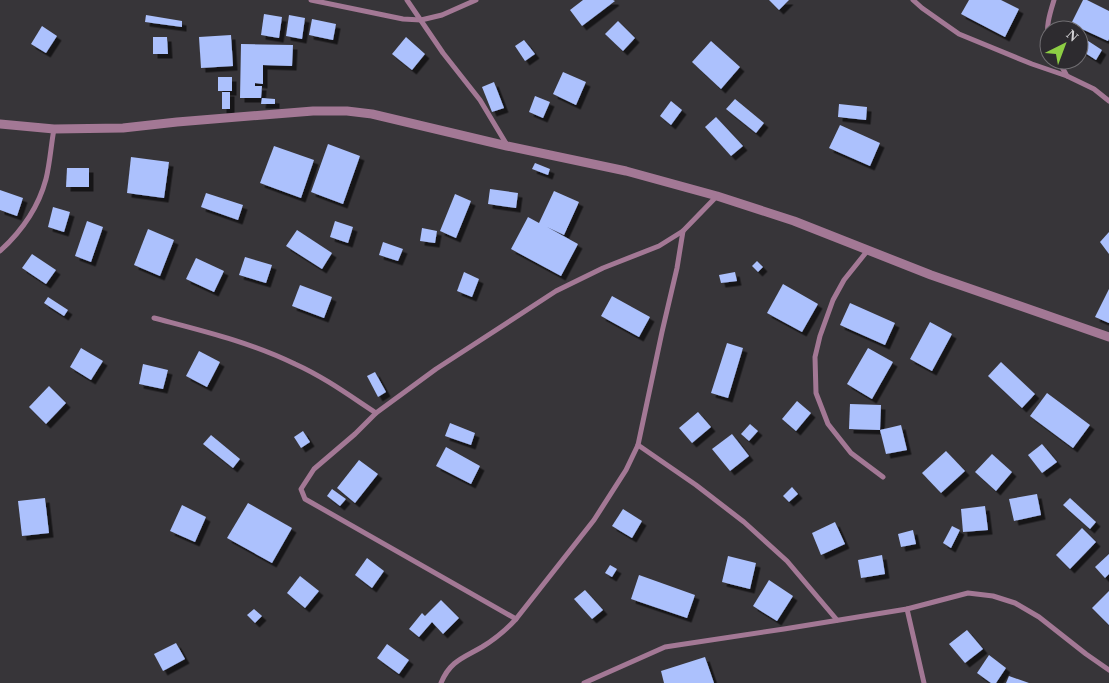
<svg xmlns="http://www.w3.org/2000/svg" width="1109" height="683" font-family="Georgia,serif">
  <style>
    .building { fill: #acc1fd; filter: url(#shadow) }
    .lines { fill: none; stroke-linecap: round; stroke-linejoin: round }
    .minor { stroke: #a37895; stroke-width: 5 }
    .tertiary { stroke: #a37895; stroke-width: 9 }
  </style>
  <defs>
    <filter id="shadow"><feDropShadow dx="4.5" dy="4.5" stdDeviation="0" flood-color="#0009"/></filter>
  </defs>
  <rect width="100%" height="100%" fill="#373539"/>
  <g class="building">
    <polygon points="583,0 613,0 615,1 582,26 570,10"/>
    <polygon points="769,0 789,0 779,10"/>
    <polygon points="969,0 1001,0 1019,9 1005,37 961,14"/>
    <polygon points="1083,0 1087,0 1109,11 1109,39 1108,41 1071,24"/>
    <polygon points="264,14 282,17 279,38 261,35"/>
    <polygon points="146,15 182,21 182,27 145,22"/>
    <polygon points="289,15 305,18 302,39 286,36"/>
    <polygon points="312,19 336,24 333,40 309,35"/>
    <polygon points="618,21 635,38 623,51 605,34"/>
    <polygon points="42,26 57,36 46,53 31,44"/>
    <polygon points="231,35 233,66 201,68 199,37"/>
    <polygon points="1079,35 1102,50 1096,60 1079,49"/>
    <polygon points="153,37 167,37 168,54 153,54"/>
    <polygon points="406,37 425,54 412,70 392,54"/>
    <polygon points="524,40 535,54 525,61 515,46"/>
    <polygon points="711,41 740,67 721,89 692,62"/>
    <polygon points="241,44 293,45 292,66 263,65 263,84 255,83 255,86 262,86 261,98 240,98"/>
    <polygon points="563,72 586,82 576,105 553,94"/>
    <rect x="218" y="77" width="14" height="14"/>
    <polygon points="494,82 504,108 492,112 482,87"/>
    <rect x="222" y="92" width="8" height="17"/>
    <polygon points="535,96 550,102 543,118 529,112"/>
    <polygon points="262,98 275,99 275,104 261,104"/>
    <polygon points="735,99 764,123 756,133 726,109"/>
    <polygon points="671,101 682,110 671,125 660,116"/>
    <polygon points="839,104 867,107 866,120 838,117"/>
    <polygon points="716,117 743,146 731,156 705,127"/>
    <polygon points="840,125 880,143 870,166 829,148"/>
    <polygon points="328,144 360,156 343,204 311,192"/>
    <polygon points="274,146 314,160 301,198 260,183"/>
    <polygon points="131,157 169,162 164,198 127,193"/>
    <polygon points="535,163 550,169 548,175 532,169"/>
    <polygon points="67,168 89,168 89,187 66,187"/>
    <polygon points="490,189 518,193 516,208 488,204"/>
    <polygon points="0,190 23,198 17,216 0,210"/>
    <polygon points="554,191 579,202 564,235 547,227 578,244 561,276 511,249 528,217 539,223"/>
    <polygon points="206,193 243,205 238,220 201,207"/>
    <polygon points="455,194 471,201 456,238 440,231"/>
    <polygon points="53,207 70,212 64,232 48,227"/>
    <polygon points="87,221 103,227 91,262 75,256"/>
    <polygon points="335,221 353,227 348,243 330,237"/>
    <polygon points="422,228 437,231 435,243 420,241"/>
    <polygon points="148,229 174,240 160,276 134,265"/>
    <polygon points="297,230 332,253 322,269 286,246"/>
    <polygon points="1109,232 1109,254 1100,242"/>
    <polygon points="383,242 403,249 398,261 379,255"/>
    <polygon points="32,254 56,270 46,284 22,268"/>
    <polygon points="245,257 272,265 266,283 239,275"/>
    <polygon points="196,258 224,271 214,292 186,279"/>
    <polygon points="757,261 763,267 758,272 752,266"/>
    <polygon points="464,272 479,279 472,297 457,291"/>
    <polygon points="735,272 737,281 721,283 719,275"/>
    <polygon points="783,284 818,304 802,332 767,313"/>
    <polygon points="300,285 332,297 324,318 292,306"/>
    <polygon points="1109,289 1109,323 1095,317"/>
    <polygon points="612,296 650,317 639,337 601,316"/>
    <polygon points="48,297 68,310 64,316 44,303"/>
    <polygon points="850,303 895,323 885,345 840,325"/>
    <polygon points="930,322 952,334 932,371 910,359"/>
    <polygon points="727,343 743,348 728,398 711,393"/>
    <polygon points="81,348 103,361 91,380 70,367"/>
    <polygon points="868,348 893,362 872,399 847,384"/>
    <polygon points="199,351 220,362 207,387 186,376"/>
    <polygon points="1001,362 1035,394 1022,408 988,376"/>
    <polygon points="143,364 168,370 163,389 139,384"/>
    <polygon points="375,372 386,392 378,397 367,376"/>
    <polygon points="49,386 66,403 46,424 29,407"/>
    <polygon points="1047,393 1090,425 1073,448 1030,416"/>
    <polygon points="797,401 811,413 796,431 782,419"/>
    <polygon points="850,404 881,405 880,430 849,429"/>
    <polygon points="698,412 711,427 692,443 679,428"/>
    <polygon points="450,423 475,433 471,445 445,436"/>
    <polygon points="750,424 758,431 749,441 741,434"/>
    <polygon points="901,425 907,450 886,454 880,430"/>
    <polygon points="303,431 310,442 301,448 294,437"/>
    <polygon points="732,434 749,456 730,471 712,449"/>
    <polygon points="211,435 240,459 233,468 203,444"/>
    <polygon points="1042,444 1057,462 1042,473 1028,455"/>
    <polygon points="446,447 480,466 471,484 436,466"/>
    <polygon points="946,451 965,471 941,493 922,473"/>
    <polygon points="992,454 1012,472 996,491 975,472"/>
    <polygon points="359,460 378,474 355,503 337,488"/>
    <polygon points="792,487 798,494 789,502 783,496"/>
    <polygon points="332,489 346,499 340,506 327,496"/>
    <polygon points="1037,494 1041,515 1014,521 1009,499"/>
    <polygon points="45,498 49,533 22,536 18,501"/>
    <polygon points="1070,498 1096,522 1090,529 1063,505"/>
    <polygon points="248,503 292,528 272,563 227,538"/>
    <polygon points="182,505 206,517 195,542 170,531"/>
    <polygon points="985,506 988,530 963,532 961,509"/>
    <polygon points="623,509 642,521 632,538 612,526"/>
    <polygon points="835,522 845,544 821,555 812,533"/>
    <polygon points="952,526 960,530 951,548 943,543"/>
    <polygon points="1082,528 1096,542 1070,569 1056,555"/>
    <polygon points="913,530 916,544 901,547 898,534"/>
    <polygon points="1109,554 1109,574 1105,578 1095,567"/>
    <polygon points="882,555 885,574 861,578 858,560"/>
    <polygon points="728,556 756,563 750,589 722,582"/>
    <polygon points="367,558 384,571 372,588 355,575"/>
    <polygon points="610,565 617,569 612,577 605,573"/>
    <polygon points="639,575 695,595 687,618 631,599"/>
    <polygon points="300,576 319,591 305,608 287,593"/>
    <polygon points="769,580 793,596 777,621 753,606"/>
    <polygon points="585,590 603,610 592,619 574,599"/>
    <polygon points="1109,591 1109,625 1092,608"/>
    <polygon points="441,600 459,618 443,634 432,622 419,637 409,629 422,613 425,616"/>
    <polygon points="254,609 262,616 255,623 247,615"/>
    <polygon points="967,630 983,649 965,663 949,644"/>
    <polygon points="176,643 185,659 163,671 154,654"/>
    <polygon points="387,644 409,660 399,674 377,658"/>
    <polygon points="989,655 1006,668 996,683 991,683 977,673"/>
    <polygon points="705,657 714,683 664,683 661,671"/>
    <polygon points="1009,676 1029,683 1006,683"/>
  </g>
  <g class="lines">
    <g class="minor">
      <polyline points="311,0 403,19 421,20 442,15 476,0"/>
      <polyline points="407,0 443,53 480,100 507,145"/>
      <polyline points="913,0 922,8 959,34 1032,64 1067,76"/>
      <path d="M1049,41c-4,-13 1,-28 5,-41"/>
      <polyline points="1058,60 1067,76 1094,89 1109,101"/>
      <polyline points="868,250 844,280 833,300 820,336 815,357 816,393 828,424 851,453 883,477"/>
      <path d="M0,251c22,-20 38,-42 46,-72 4,-16 5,-34 8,-50"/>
      <path d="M154,318c49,13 96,24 141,46 29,13 55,32 81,49"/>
      <polyline points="638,445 696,485 744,522 787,561 837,620"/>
      <polyline points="907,609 924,683"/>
      <polyline points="516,619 305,499 301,489 314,469 355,434 376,413 436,369 556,291 603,268 659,246 683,231 717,196"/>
      <path d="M441,683c9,-22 22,-25 41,-36 13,-8 24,-17 34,-28l78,-99 32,-50 12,-25 24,-113 15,-64 6,-37"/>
      <polyline points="584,683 665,647 678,645 784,629 907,609 968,593 993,596 1015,603 1039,617 1086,654 1109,670"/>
    </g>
    <polyline class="tertiary" points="0,124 54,129 123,128 177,122 313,111 347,111 372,114 507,146 626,171 717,196 794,221 931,275 1109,337"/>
  </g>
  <g transform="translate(1064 45) rotate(42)"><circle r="24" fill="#2d2b2f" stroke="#706e72"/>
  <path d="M0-4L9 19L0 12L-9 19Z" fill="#8dce44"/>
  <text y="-8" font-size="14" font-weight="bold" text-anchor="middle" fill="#d4d3d6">N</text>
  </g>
</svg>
